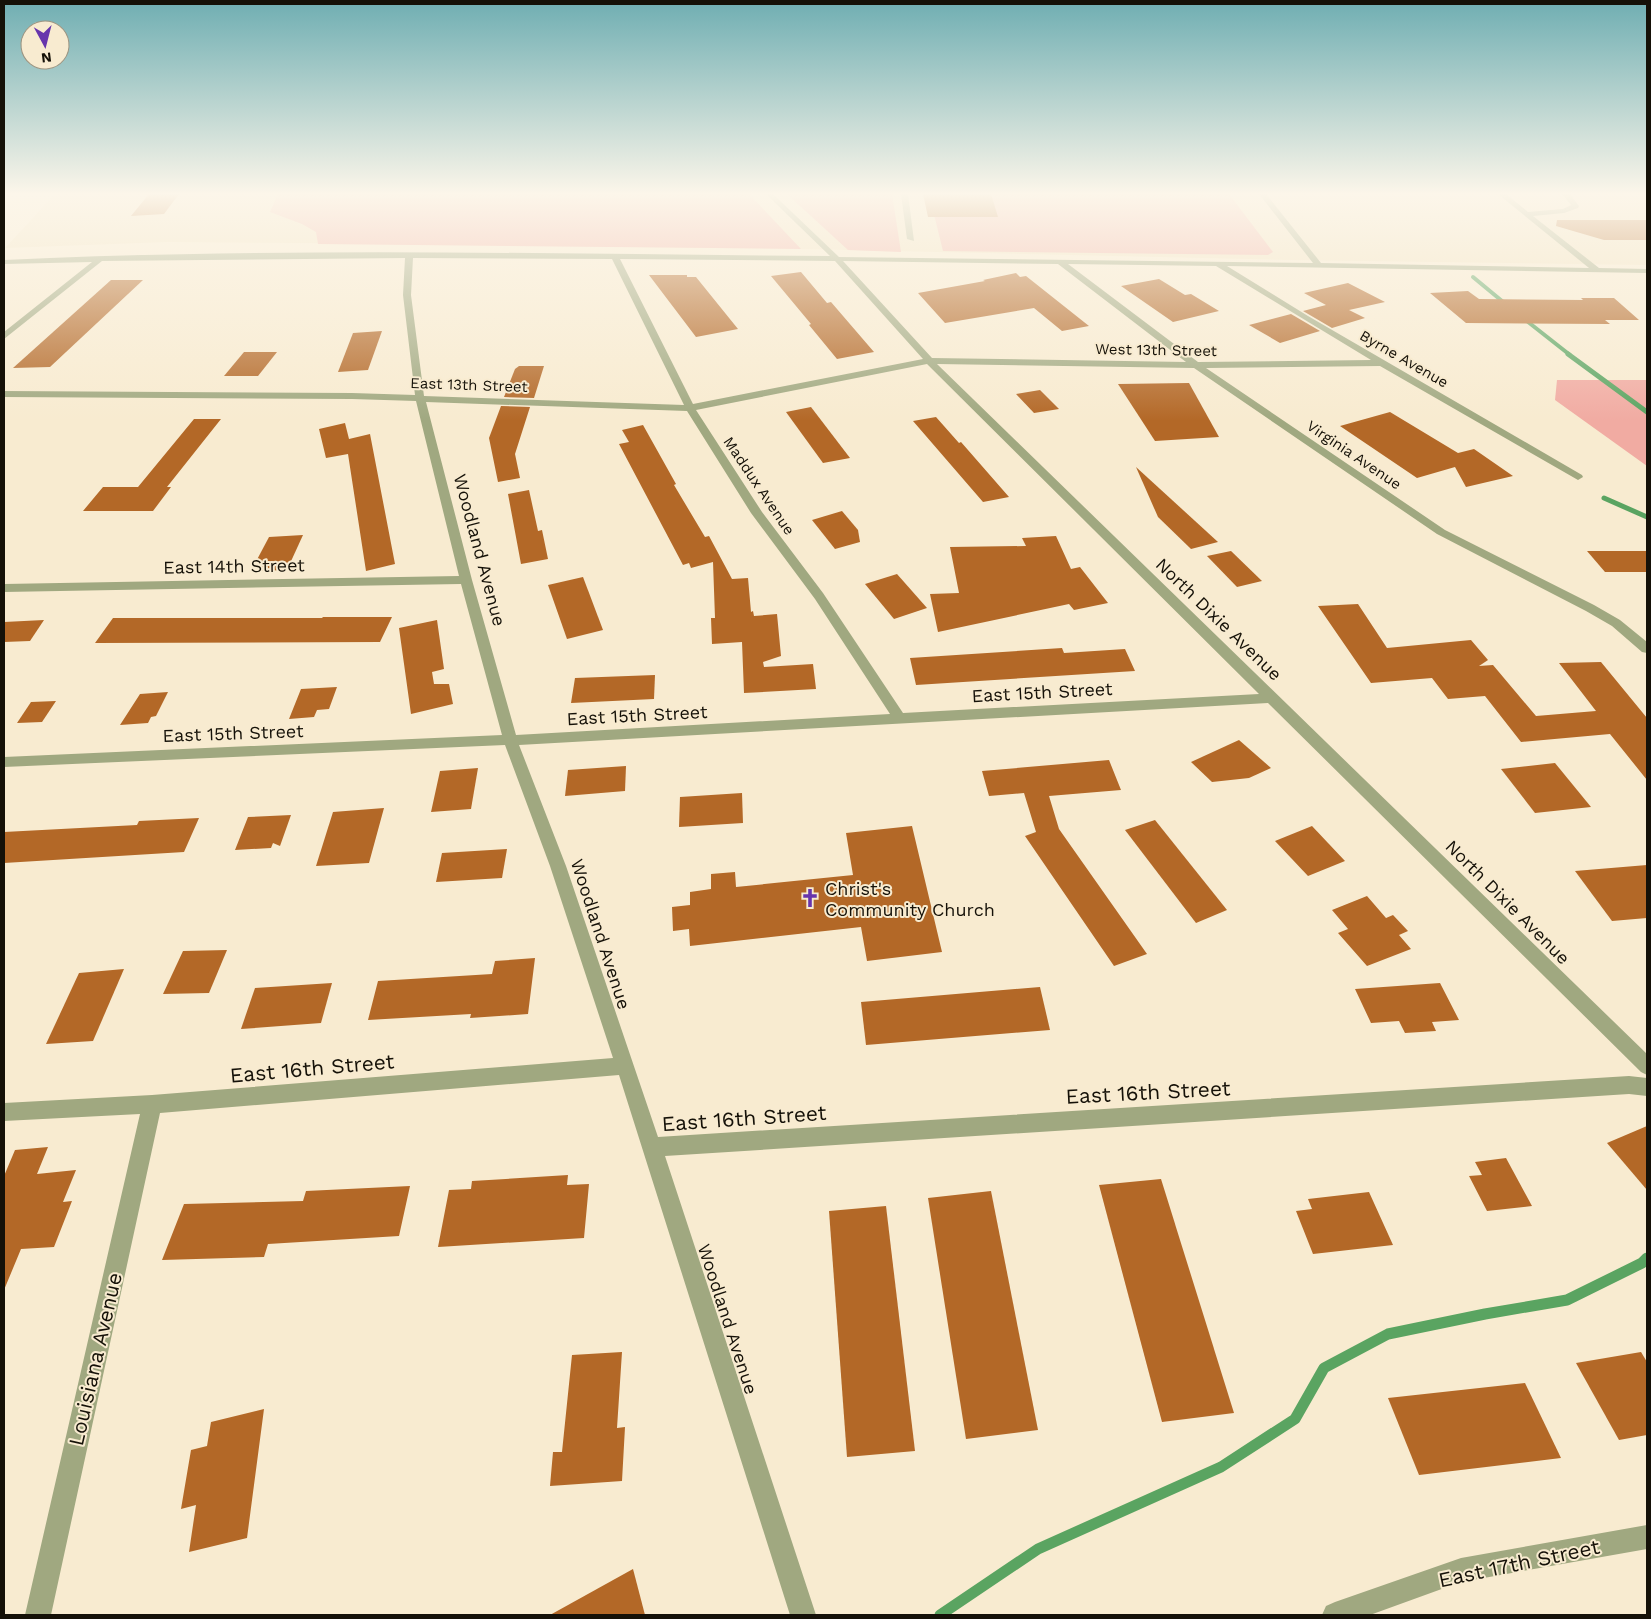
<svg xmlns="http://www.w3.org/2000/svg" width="1651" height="1619" font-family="'Work Sans',sans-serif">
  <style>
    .built { fill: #f1e2bf }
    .green { fill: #f1aba2 }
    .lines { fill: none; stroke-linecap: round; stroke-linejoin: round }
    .stream-far2 { stroke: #5aa461; stroke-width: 4 }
    .stream-far1 { stroke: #5aa461; stroke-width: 5 }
    .stream { stroke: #5aa461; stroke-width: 11 }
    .building { fill: #b36827 }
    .minor { fill: #a0a880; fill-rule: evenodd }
    .labels { text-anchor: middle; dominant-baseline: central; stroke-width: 4; stroke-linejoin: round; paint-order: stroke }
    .far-street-label { font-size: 15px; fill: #151108; stroke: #f8ebd0 }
    .street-label { font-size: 18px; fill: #151108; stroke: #f8ebd0 }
    .poi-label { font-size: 18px; fill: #151108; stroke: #f8ebd0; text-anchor: start }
    .near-street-label { font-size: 21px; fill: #151108; stroke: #f8ebd0 }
  </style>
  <rect width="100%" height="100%" fill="#f8ebd0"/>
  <polygon class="built" points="55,194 1647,194 1647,265 1292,260 801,249 297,243 168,242 5,248"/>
  <g class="green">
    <polygon points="278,194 749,194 801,249 318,244 316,232 302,224 270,212"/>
    <polygon points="787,194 892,194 901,252 848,250"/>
    <polygon points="929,194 1229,194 1273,252 1268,255 943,251"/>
    <polygon points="1557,380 1647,380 1647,466 1555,400"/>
  </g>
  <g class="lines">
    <g class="stream-far2">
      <polyline points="1473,277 1508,306"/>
      <polyline points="1523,318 1570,355"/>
    </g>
    <g class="stream-far1">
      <polyline points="1568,354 1647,412"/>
      <polyline points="1604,498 1647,517"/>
    </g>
    <polyline class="stream" points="940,1615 1038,1549 1221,1467 1295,1419 1324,1368 1388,1334 1485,1314 1567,1300 1642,1263 1647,1258"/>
  </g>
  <g class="building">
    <polygon points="149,194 179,194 164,214 131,216"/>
    <polygon points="923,194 991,194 998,217 928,217"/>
    <polygon points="1557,220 1647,220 1647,240 1604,240 1556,226"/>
    <polygon points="801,272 827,303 831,302 874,352 837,359 809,325 811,324 771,276"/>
    <polygon points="1016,273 1020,277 1026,276 1089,326 1062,331 1034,308 945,323 918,293 985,281 983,280"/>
    <polygon points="649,275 687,275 687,277 696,277 738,329 696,337"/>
    <polygon points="1159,279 1185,295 1191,294 1219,311 1173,322 1121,286"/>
    <polygon points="111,280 143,280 50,367 13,368"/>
    <polygon points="1348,283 1385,302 1349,310 1365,318 1332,328 1303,311 1326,305 1304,293"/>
    <polygon points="1468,291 1479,299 1583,300 1581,298 1614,298 1639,320 1605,320 1610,324 1466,323 1430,293"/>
    <polygon points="1291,314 1320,331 1280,343 1249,325"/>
    <polygon points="382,331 368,370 338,372 353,333"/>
    <polygon points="244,352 277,352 258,376 224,376"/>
    <polygon points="519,366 544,366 534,398 504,397 515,369"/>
    <polygon points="1189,383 1219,437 1155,441 1118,384"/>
    <polygon points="1040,390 1059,409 1034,413 1016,394"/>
    <polygon points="501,406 530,407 515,454 520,478 498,482 489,438"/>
    <polygon points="811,407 850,458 823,463 786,412"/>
    <polygon points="1390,412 1458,453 1474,449 1513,476 1466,487 1455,467 1417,478 1340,426"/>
    <polygon points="936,417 959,443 961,442 1009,497 983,502 913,421"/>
    <polygon points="194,419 221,419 167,487 171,487 153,511 83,511 103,487 138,487"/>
    <polygon points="345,423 349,439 370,434 395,564 366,571 348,454 326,458 319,429"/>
    <polygon points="643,425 676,484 674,485 705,537 709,536 732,579 748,578 751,612 753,611 754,616 777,614 781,656 763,662 764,667 813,664 816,689 744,693 742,642 712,644 711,618 715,618 713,562 691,568 689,563 683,565 619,444 629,442 622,430"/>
    <polygon points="1136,467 1218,542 1191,549 1158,517"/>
    <polygon points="529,490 538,531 542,530 548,559 521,564 508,494"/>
    <polygon points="842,511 858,530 860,542 835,549 812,520"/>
    <polygon points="303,535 287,570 251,571 269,537"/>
    <polygon points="1056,536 1071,569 1080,567 1108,603 1074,610 1069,604 938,632 930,594 959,593 950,547 1026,546 1022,538"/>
    <polygon points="1231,551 1262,581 1237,587 1207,556"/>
    <polygon points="1587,551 1647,551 1647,572 1605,572"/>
    <polygon points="897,574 927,608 894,619 865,584"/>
    <polygon points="583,577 603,630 567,639 548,585"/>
    <polygon points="1358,604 1387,648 1471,640 1488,660 1479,666 1493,665 1536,716 1596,711 1559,663 1601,662 1647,718 1647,780 1610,734 1521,742 1485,696 1448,699 1432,678 1371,683 1318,606"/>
    <polygon points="323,617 392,617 380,642 95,643 113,618 322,618"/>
    <polygon points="44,620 30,641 4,642 4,622"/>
    <polygon points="437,620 444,669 432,672 434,684 449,684 453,704 411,714 399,628"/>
    <polygon points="1062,648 1064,653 1125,649 1135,671 916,685 910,658"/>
    <polygon points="655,675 654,699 571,703 575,678"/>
    <polygon points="337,687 329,709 317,710 314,717 289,719 301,689"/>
    <polygon points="168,692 156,716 151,717 148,723 120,725 140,694"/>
    <polygon points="56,701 42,722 17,723 31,702"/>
    <polygon points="1239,740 1271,768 1249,778 1212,782 1191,762"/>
    <polygon points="1109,760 1121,790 1049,796 1059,829 1147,954 1114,966 1025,836 1036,832 1024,793 989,796 982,771"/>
    <polygon points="1555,763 1591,807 1535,813 1501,769"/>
    <polygon points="626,766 625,791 565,796 568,770"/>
    <polygon points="478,768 471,809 431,812 440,771"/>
    <polygon points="742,793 743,823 679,827 680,797"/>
    <polygon points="384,808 369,863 316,866 333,812"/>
    <polygon points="291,815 280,846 273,843 271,848 235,850 248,817"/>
    <polygon points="199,818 184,852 4,863 4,832 137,825 139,821"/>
    <polygon points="1155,820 1227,910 1196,923 1125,830"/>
    <polygon points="912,826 942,952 867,961 861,927 690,946 689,929 673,931 672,907 690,905 690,892 711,889 711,874 735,872 736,887 853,875 846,833"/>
    <polygon points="1312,826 1345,861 1308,876 1275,841"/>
    <polygon points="507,849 502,878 436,882 442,853"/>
    <polygon points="1647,865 1647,918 1612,921 1575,871"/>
    <polygon points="1367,896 1386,918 1393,915 1408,931 1399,935 1411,949 1367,966 1338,933 1348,929 1332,910"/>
    <polygon points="227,950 209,993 163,994 183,951"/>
    <polygon points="535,958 528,1014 470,1018 471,1014 368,1020 378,981 492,974 495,961"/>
    <polygon points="124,969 93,1041 46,1044 79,973"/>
    <polygon points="332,983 321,1023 241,1029 255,988"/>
    <polygon points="1440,983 1459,1020 1432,1022 1436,1031 1405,1033 1399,1021 1371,1023 1355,989"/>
    <polygon points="1040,987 1050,1030 866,1045 861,1002"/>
    <polygon points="1647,1126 1647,1190 1607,1143"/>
    <polygon points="48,1147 37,1174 76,1170 63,1202 72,1201 54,1247 21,1249 4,1290 4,1176 15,1150"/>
    <polygon points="1506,1158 1532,1206 1487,1211 1469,1176 1482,1175 1475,1162"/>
    <polygon points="568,1175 567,1185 589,1184 584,1238 438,1247 449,1190 471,1189 472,1181"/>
    <polygon points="1161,1179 1234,1413 1162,1422 1099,1185"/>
    <polygon points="410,1186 399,1236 268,1244 264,1257 162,1260 184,1204 303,1201 306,1191"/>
    <polygon points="991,1191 1038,1430 966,1439 928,1198"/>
    <polygon points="1369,1192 1393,1245 1313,1254 1296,1211 1312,1209 1308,1199"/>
    <polygon points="886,1206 915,1451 847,1457 829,1211"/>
    <polygon points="622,1352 617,1428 625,1427 622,1481 550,1486 553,1452 562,1452 572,1355"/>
    <polygon points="1641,1352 1647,1362 1647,1435 1619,1440 1576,1363"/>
    <polygon points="1525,1383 1561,1458 1419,1475 1388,1398"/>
    <polygon points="264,1409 247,1538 189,1552 196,1505 181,1509 191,1450 207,1446 211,1422"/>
    <polygon points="633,1569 645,1615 550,1615"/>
  </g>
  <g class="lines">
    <g class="minor">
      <path d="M766,194h7l66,63 474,6 -54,-69h7l55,69 268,5 -91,-74h8l22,18 35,-3 8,-4 -9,-11h8l9,12 -1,2 -14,5 -31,3 66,52 48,1v4l-420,-7 81,50 274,159 1,2 -5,3 -198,-114 -174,2 239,162 149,75 26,15 27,22v11l-5,-1 -30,-26 -26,-15 -149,-77 -243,-166 -257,-4 710,690v21l-6,-3 -373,-369 -749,42 47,121 92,271 971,-61 18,2v18l-18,-2 -964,62 151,459h-26l-171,-540 -459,38 -109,502h-26l115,-501 -136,7v-18l148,-8 461,-37 -63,-192 -45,-121 -501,22v-10l498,-22 -41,-151 -457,8v-8l455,-8 -43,-175 -64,-2 -348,-2v-6l348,2 63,2 -12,-100 2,-37 -303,3 -98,78v-7l88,-70 -88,2v-4c273,-13 552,-6 826,-4zM413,258l199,1 72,146 -260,-9 -13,-101zM620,259l215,2 88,98 -230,45zM843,261l215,3 128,98 -254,-4zM1068,264l148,2 155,94 -173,2zM927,364l332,330 -356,19 -80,-120 -61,-81 -66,-102zM426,402l261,9 64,102 64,86 75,115 -374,21 -44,-155z"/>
      <polygon points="901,194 908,194 914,241 907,239"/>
      <polygon points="1647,1525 1647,1549 1461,1582 1370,1615 1322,1615 1326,1606 1335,1602 1461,1558"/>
    </g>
  </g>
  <linearGradient id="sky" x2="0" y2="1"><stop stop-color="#6faeb2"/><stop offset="0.46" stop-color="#fcf6ea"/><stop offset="1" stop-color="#fcf6ea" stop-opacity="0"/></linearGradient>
  <rect width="1651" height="421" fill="url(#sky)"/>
  <defs>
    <g id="church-bare" transform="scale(1.5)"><path d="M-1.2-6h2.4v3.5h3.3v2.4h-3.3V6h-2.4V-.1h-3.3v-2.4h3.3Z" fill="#6735ac" stroke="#f8ebd0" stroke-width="2.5" paint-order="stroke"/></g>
  </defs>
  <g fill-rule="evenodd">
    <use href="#church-bare" x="810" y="898"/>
  </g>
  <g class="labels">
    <g class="far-street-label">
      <text transform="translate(1156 350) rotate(1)">West 13th Street</text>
      <text transform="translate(1404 359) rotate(30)">Byrne Avenue</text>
      <text transform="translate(469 385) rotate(2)">East 13th Street</text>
      <text transform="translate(1354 455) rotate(34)">Virginia Avenue</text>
      <text transform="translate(759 486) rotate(56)">Maddux Avenue</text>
    </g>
    <g class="street-label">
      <text transform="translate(480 550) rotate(75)">Woodland Avenue</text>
      <text transform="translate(234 566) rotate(-1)">East 14th Street</text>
      <text transform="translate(1219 619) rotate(44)">North Dixie Avenue</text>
      <text transform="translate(1042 692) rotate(-3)">East 15th Street</text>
      <text transform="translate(637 715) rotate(-3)">East 15th Street</text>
      <text transform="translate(233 733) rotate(-2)">East 15th Street</text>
      <text transform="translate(1508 902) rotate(45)">North Dixie Avenue</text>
      <text transform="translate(601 934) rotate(72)">Woodland Avenue</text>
      <text transform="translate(728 1319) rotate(72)">Woodland Avenue</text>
    </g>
    <g class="poi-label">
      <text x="825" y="888">Christ's<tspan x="825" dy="21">Community Church</tspan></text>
    </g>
    <g class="near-street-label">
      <text transform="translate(312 1068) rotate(-5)">East 16th Street</text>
      <text transform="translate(1148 1092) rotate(-3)">East 16th Street</text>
      <text transform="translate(744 1118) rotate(-4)">East 16th Street</text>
      <text transform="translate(95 1359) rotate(-77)">Louisiana Avenue</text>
      <text transform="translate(1519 1563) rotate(-12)">East 17th Street</text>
    </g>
  </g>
  <rect width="1651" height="1619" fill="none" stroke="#151108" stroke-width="10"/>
  <g transform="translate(45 45) rotate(173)"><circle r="24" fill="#f8ebd0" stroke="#9d9480"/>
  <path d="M0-4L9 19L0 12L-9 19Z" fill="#6735ac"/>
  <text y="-8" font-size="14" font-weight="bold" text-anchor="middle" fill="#151108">N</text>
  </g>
</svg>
